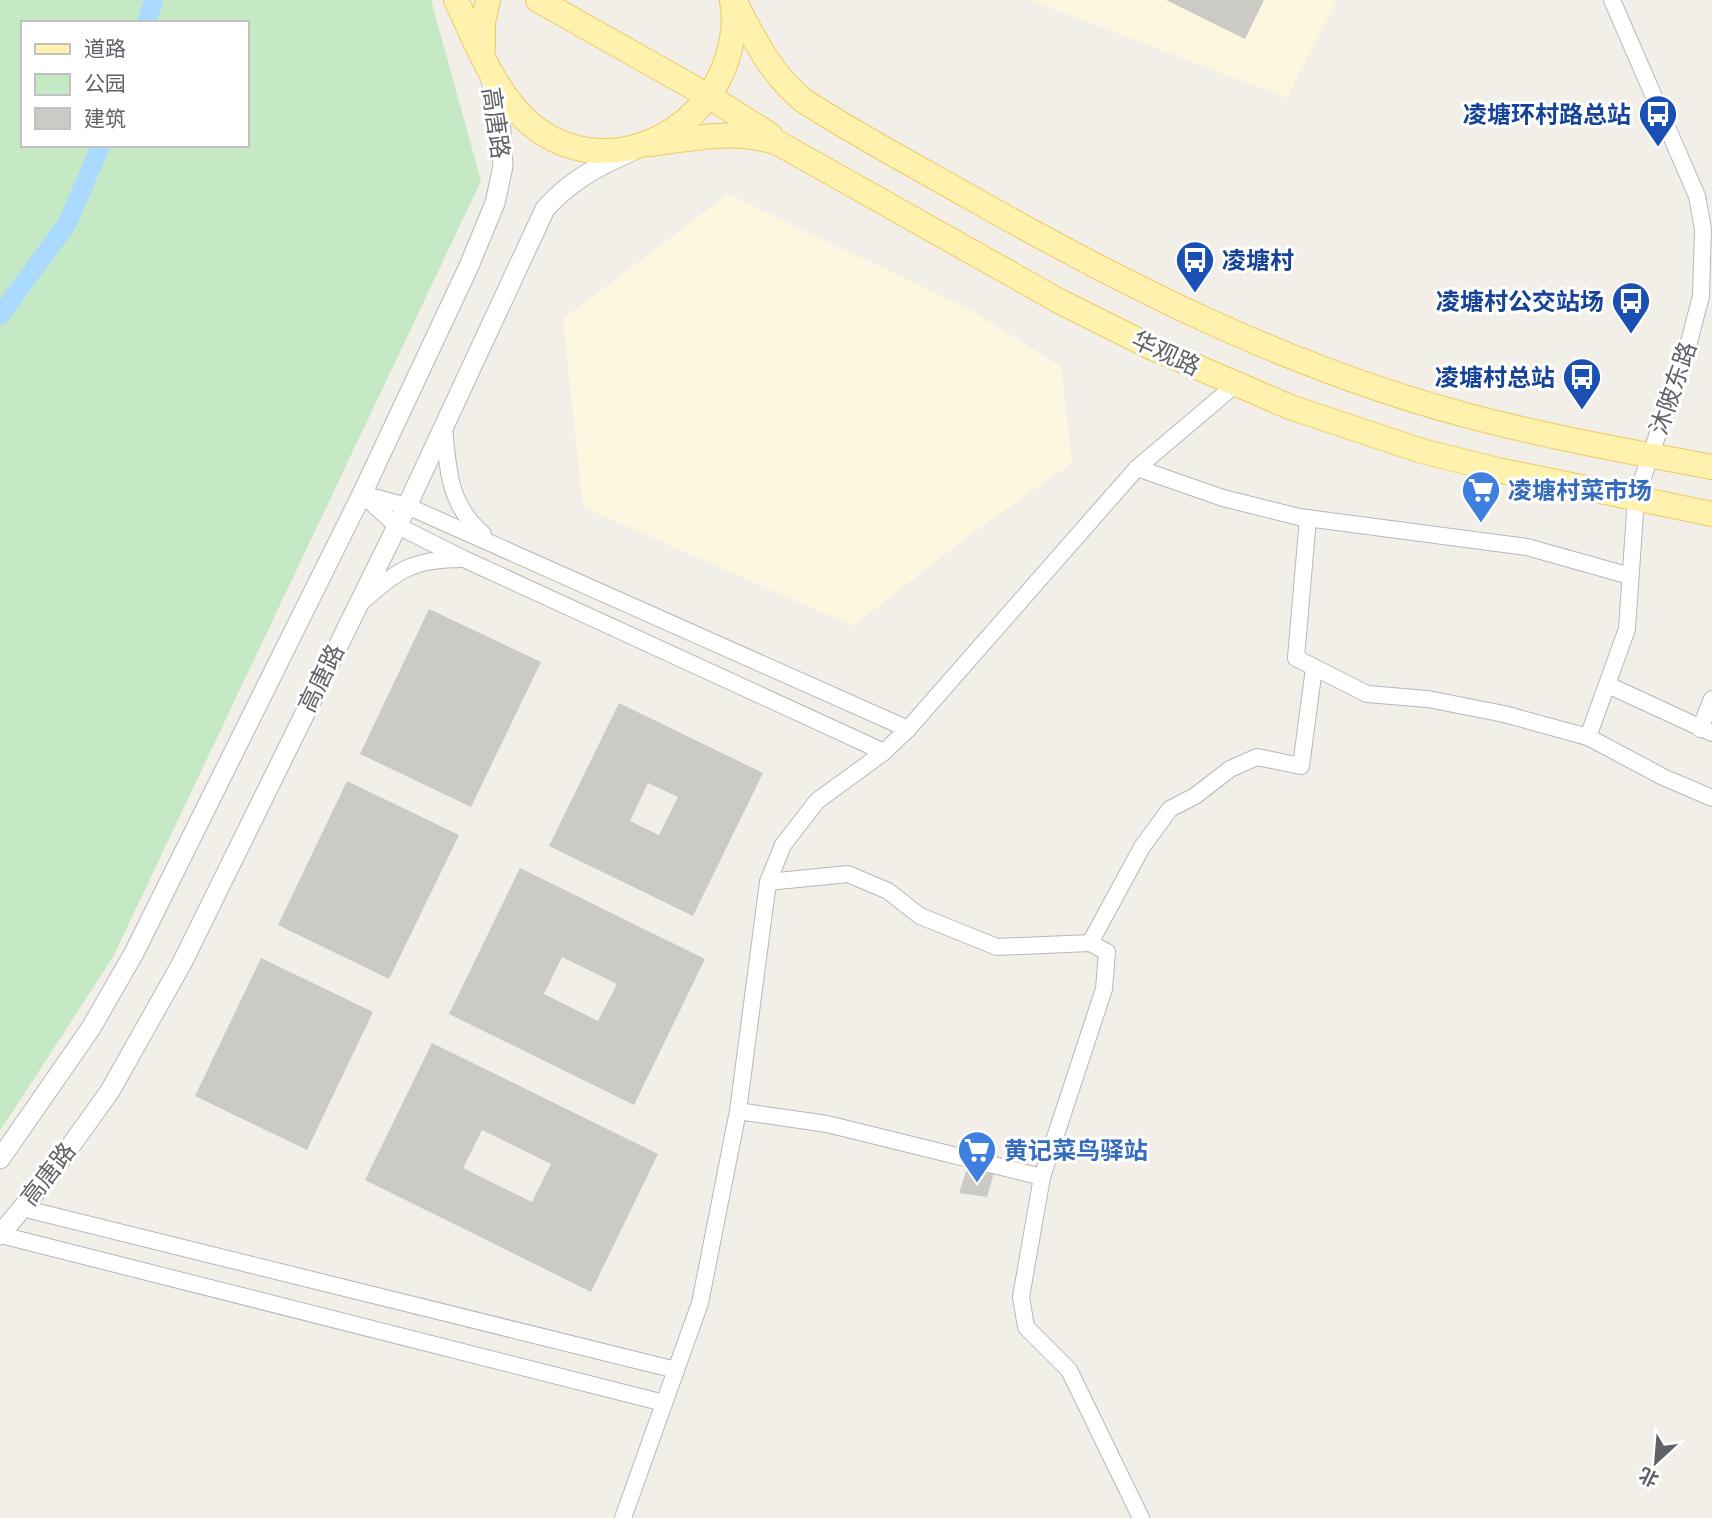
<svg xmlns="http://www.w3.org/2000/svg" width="1712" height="1518" font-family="Montserrat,'Noto Sans SC',sans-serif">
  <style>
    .commercial { fill: #fef7e0 }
    .green { fill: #c5e8c5; fill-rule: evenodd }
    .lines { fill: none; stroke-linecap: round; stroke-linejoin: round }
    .canal { stroke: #aadaff; stroke-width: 19 }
    .building { fill: #cccac5; fill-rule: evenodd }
    .minor-casing { stroke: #b5b8bc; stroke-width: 18 }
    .tertiary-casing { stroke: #b5b8bc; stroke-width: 21 }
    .primary-casing { stroke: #f2c960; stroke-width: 26 }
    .minor { stroke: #fff; stroke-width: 16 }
    .tertiary { stroke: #fff; stroke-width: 19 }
    .primary { stroke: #fff2af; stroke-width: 24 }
    .labels { text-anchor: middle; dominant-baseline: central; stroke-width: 6; stroke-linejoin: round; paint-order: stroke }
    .transit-label { font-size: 24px; font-weight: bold; fill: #164399; stroke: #fff; text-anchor: end }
    .street-label { font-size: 24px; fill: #5f6368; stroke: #fff }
    .shop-label { font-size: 24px; font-weight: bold; fill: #366cbe; stroke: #fff; text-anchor: start }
  </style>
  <rect width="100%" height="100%" fill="#f1efe8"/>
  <g class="commercial">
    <polygon points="1030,0 1337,0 1287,98"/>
    <polygon points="728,194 971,310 1061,367 1072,463 971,534 853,626 583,507 563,319"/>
  </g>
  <path class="green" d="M0,0h431l50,181 -368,776 -113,174zM23,23h224v122h-224z"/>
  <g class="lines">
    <g class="canal">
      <polyline points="146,23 154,0"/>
      <polyline points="0,315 67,224 101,145"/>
    </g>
  </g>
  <g class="building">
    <polygon points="1166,0 1264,0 1245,39"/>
    <polygon points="429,609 541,662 471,807 360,754"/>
    <path d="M619,703l144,70 -70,143 -144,-70zM648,783l30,14 -19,38 -29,-14z"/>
    <polygon points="347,781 459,835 389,979 278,925"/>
    <path d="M520,868l185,91 -71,146 -185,-91zM562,957l55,27 -19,37 -54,-27z"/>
    <polygon points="261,958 373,1012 307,1150 195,1096"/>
    <path d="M432,1043l226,111 -67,138 -226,-112zM482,1130l69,34 -19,38 -69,-34z"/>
    <polygon points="969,1162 995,1169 987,1197 959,1193"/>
  </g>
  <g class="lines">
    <g class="minor-casing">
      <g id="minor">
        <path d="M444,426c4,43 4,78 39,108"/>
        <polyline points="1137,468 1223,498 1299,517 1527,547 1630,576"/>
        <polyline points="1308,518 1296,658 1367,694 1428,699 1504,714 1588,737 1627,629 1636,498 1689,342 1701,296 1703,229 1697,196 1612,0"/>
        <path d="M363,601c34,-31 51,-42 98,-42"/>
        <polyline points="1608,685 1712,733"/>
        <polyline points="1700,729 1712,699"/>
        <polyline points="1588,737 1663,777 1712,798"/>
        <polyline points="884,752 464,559 396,525 362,494 407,506 908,729"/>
        <polyline points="768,882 848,874 888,891 920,916 997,947 1090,943"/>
        <polyline points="738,1111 827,1124 1042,1177"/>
        <polyline points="22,1208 676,1370"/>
        <polyline points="1,1235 664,1403"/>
        <polyline points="623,1518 700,1303 738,1111 768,882 783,845 817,801 884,752 908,729 1137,468 1235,385"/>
        <polyline points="1141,1518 1069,1370 1026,1327 1021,1297 1042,1177 1104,989 1107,952 1090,943 1142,847 1170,809 1195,796 1230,769 1257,757 1301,766 1314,668"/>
      </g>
    </g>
    <g class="tertiary-casing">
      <g id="tertiary">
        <polyline points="0,1159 91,1028 134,953 362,494 469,266 495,203 503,166 500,116 491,80"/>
        <path d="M0,1235l52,-63 58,-81 72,-128 225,-457 138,-297c25,-28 51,-42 85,-57"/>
      </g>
    </g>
    <g class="primary-casing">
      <g id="primary">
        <path d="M456,0c20,42 40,97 78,127 70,54 168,11 193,-68 6,-19 9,-39 5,-58"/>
        <polyline points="538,0 710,97 770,135"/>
        <path d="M734,0c19,37 37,75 70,101 53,34 109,64 164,95 160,91 323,173 501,220 80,21 162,36 243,51"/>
        <polyline points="483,48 483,22 488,0"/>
        <path d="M650,144c44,-6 85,-15 128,-1l281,158 94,47 137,59 132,44 76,19 214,44"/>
      </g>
    </g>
    <use href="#minor" class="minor"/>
    <use href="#tertiary" class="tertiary"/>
    <use href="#primary" class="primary"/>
  </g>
  <defs>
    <g id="bus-pin" transform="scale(2.0125)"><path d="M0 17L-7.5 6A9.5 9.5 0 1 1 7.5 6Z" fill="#1a4fb4" stroke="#fff"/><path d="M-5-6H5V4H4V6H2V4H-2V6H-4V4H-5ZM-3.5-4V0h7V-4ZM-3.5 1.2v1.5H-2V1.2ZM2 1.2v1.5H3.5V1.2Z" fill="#fff"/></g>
    <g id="supermarket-pin" transform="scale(2.0125)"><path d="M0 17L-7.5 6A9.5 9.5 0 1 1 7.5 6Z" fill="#3f7fe0" stroke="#fff"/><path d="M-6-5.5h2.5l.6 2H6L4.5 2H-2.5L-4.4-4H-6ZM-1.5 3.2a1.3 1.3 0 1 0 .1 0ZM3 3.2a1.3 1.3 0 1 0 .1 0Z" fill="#fff"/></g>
  </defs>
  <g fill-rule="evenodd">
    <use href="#bus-pin" x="1658" y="114"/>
    <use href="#bus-pin" x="1195" y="260"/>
    <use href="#bus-pin" x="1631" y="301"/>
    <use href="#bus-pin" x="1582" y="377"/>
    <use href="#supermarket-pin" x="1481" y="490"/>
    <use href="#supermarket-pin" x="977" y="1150"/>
  </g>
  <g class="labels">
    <g class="transit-label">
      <text x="1631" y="114">凌塘环村路总站</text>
      <text x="1222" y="260" text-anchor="start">凌塘村</text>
      <text x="1604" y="301">凌塘村公交站场</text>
      <text x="1555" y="377">凌塘村总站</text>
    </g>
    <g class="street-label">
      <text transform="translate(496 123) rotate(82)">高唐路</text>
      <text transform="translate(1166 353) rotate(25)">华观路</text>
      <text transform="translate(1673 388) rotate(-71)">沐陂东路</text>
      <text transform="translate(321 678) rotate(-64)">高唐路</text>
      <text transform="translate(48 1174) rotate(-52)">高唐路</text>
    </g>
    <g class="shop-label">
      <text x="1508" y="490">凌塘村菜市场</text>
      <text x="1004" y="1150">黄记菜鸟驿站</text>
    </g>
  </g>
  <rect x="21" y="21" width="228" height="126" fill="#ffffff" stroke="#bfc1c3" stroke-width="2"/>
  <rect x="35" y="44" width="35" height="10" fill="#fff2af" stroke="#bfc1c3" stroke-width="2"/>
  <text x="84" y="56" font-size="21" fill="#5f6368">道路</text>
  <rect x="35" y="74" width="35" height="21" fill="#c5e8c5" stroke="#bfc1c3" stroke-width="2"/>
  <text x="84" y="91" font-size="21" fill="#5f6368">公园</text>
  <rect x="35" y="108" width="35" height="21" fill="#cccac5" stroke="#bfc1c3" stroke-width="2"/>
  <text x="84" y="126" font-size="21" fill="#5f6368">建筑</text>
  <g transform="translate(1656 1462) rotate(206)" stroke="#ffffff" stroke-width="5" paint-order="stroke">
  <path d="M0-5L12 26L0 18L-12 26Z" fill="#5f6368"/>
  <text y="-10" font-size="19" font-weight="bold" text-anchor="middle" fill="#5f6368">北</text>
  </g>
</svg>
